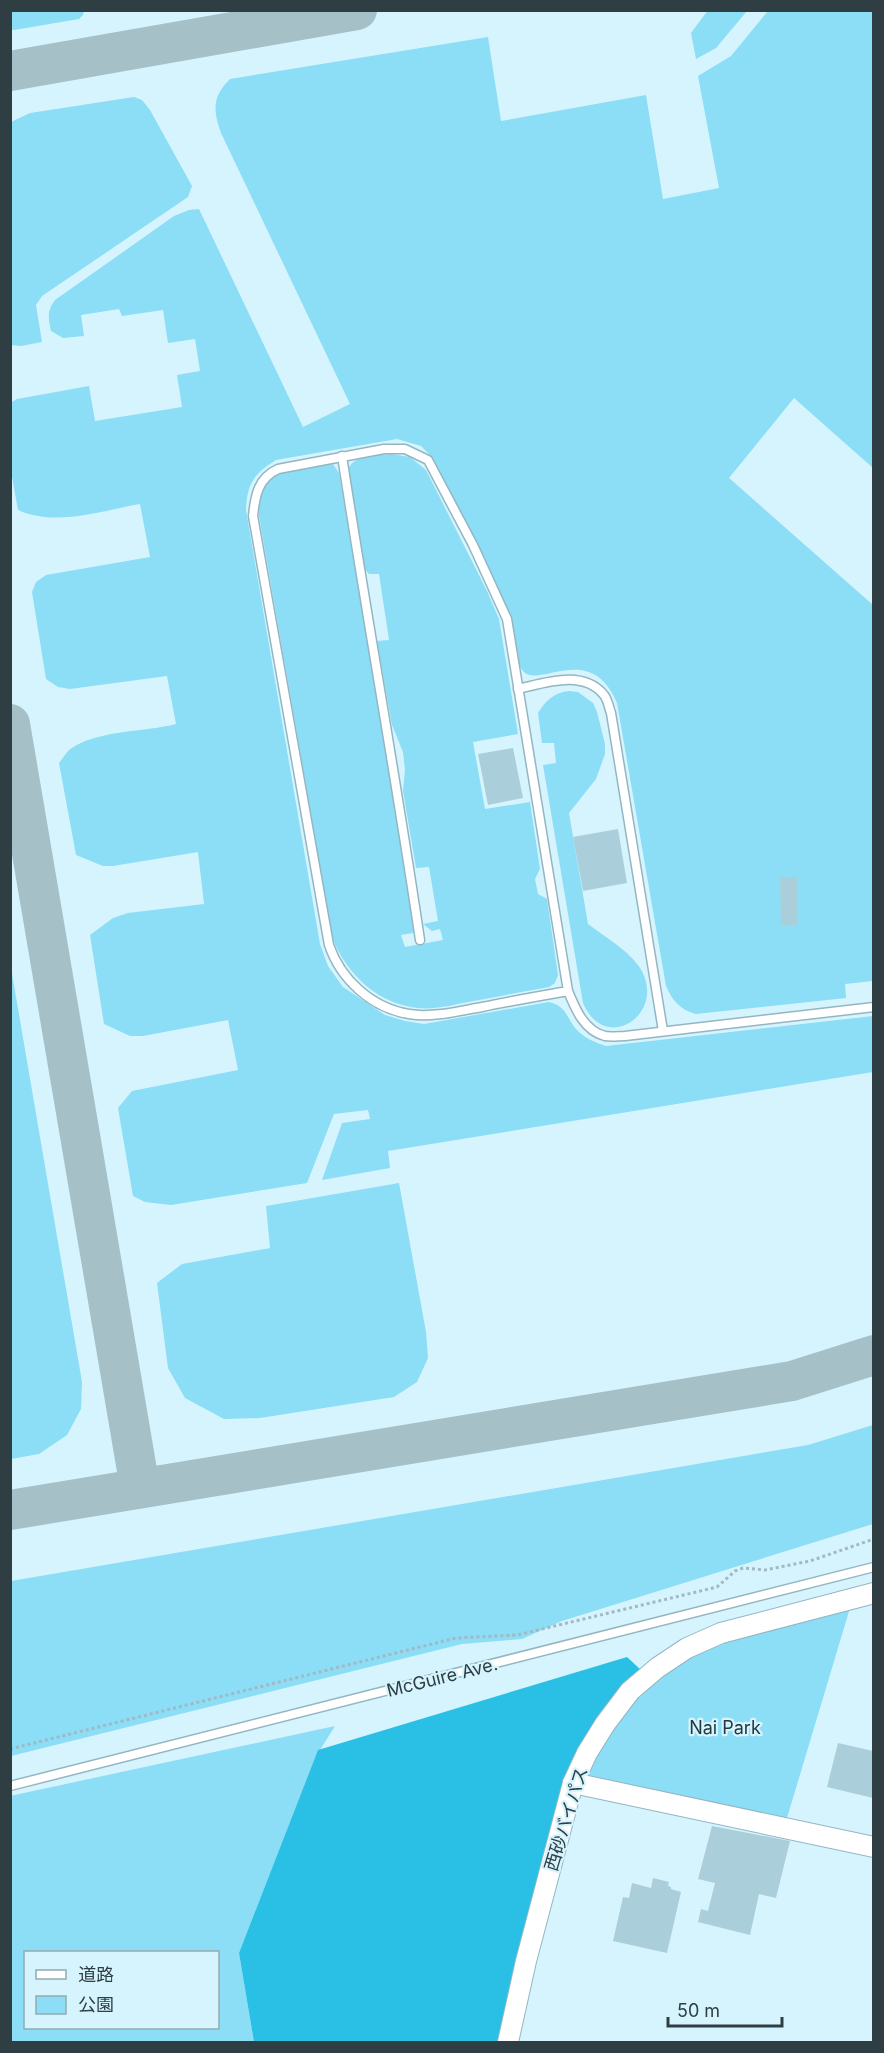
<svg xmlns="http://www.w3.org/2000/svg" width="884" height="2053" font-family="Inter,'Noto Sans JP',sans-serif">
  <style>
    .green { fill: #8cddf6; fill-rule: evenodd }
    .forest { fill: #2abfe4 }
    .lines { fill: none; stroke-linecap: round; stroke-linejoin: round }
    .taxiway { stroke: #a6c0c8; stroke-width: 40 }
    .building { fill: #abcfda }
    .service-casing { stroke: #93b6c2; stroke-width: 11 }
    .tertiary-casing { stroke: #93b6c2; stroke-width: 22 }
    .path { stroke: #a0b9c2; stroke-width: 3; stroke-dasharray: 3 3; stroke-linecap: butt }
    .service { stroke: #fff; stroke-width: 8 }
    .tertiary { stroke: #fff; stroke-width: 20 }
    .labels { text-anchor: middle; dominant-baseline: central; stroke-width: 4.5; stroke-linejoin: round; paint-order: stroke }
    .street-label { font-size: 18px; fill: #2f3e43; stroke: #d6f4fe }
    .park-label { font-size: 18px; fill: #223940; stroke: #d6f4fe }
  </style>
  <rect width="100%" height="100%" fill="#d6f4fe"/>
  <g class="green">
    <polygon points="11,10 84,10 84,11 83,15 79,19 14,30 11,29"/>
    <polygon points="708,10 747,11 716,48 696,59 691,33"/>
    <path d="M768,11h105v457l-79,-70 -65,80 144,127v376l-28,3 1,14 -150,16c-16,-4 -24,-14 -30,-28l-49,-283c-26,-62 -77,-15 -93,-31 -11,-11 -10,-47 -16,-62 -21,-52 -50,-102 -75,-152l-12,-12 -24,-7 -121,21c-22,14 -29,23 -30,50l74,434 8,22 15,21 42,28 20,6 19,3 125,-22c20,5 17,18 30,30 8,7 17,11 27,14l267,-30v56l-485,79 2,17 -68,12 20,-57 28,-4 -2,-9 -34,4 -27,69 -136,22 -26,-3 -12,-6 -15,-88 14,-17 106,-21 -10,-50 -85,16h-13l-26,-12 -14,-89 23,-17 15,-5 76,-9 -6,-52 -85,14h-10l-27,-11 -17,-92c5,-6 8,-13 16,-17 28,-16 70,-14 101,-22l-9,-48 -97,13 -12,-2 -12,-8 -14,-87 4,-10 10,-7 104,-18 -10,-53c-40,7 -85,23 -122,6l-7,-39 -1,-68 7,-4 72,-13 6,35 87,-14 -5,-32 23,-4 -5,-32 -27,4 -5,-33 -41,6 -3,-7 -38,6 3,21 -21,2 -12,-7c-3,-13 -4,-20 4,-31l119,-84 15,-6 10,-1 104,218 47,-23 -129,-271c-8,-23 -9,-36 9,-54l258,-42 13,84 145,-26 17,104 56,-11 -21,-112 33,-20z"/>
    <polygon points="134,97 142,100 150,110 192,186 188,197 42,296 36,305 42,342 21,346 11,345 11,122 30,113"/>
    <path d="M391,454l19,3 16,13 61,121 12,28 19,115 -45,8 12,67 45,-7 10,67 -5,10 3,15 9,5 11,76 -3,8 -6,4c-27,5 -54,10 -81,15 -16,3 -34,8 -50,6 -40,-4 -70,-33 -85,-68l-74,-424c-2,-50 31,-46 69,-52h5l6,9 76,455 -2,5 -12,2 4,12 38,-7 -3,-11 -8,2 -9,-7 15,-3 -9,-54 -13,1 -13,-77 2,-21 -2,-18 -11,-27 -15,-84 12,-1 -10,-66h-10l-5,-6 -16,-97c4,-17 28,-15 43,-17z"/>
    <path d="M569,691l9,1 15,11 4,9 8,32v10l-9,25 -27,34 19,111c17,13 37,24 50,41 33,46 -32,92 -55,38l-40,-238 13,-2 -2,-20h-12l-4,-30c7,-12 17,-21 31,-22z"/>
    <polygon points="10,962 82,1382 81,1409 67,1435 39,1454 11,1459"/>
    <polygon points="399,1183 426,1332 428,1358 417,1382 394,1397 260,1418 224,1419 185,1398 168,1368 157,1283 182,1264 270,1248 266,1206"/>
    <polygon points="873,1425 873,1524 562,1621 522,1639 462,1644 11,1756 11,1581 808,1445"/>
    <polygon points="853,1598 784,1828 573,1783 605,1724 687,1648"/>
    <path d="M335,1726l-20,32 -76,195 15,89h-243l-1,-246zM26,1952h192v76h-192z"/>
  </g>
  <polygon class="forest" points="627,1657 642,1671 607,1705 574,1757 566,1781 518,1958 499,2042 254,2042 239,1953 318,1750"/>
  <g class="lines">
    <g class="taxiway">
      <polyline points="10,71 357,10"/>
      <polyline points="10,724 140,1488"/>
      <polyline points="10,1510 792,1381 874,1355"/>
    </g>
  </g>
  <g class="building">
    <polygon points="513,748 523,798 488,805 478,754"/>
    <polygon points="618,829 627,883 583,891 573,837"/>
    <polygon points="780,877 797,877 798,925 781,925"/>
    <polygon points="838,1743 873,1751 873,1798 827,1787"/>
    <polygon points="712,1826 790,1841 776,1898 759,1894 750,1935 698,1922 701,1909 708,1911 715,1883 698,1879"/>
    <polygon points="653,1878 669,1882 668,1886 671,1887 671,1889 681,1892 667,1953 613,1941 623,1897 629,1898 632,1883 651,1888"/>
  </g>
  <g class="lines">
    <g class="service-casing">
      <g id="service">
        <path d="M342,456c25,162 54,322 78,484"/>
        <path d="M518,689c27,-6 65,-20 86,6 4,5 5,13 7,18l52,318"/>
        <path d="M568,991c-28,5 -57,10 -86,16 -23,4 -50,11 -73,7 -37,-6 -68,-34 -80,-69l-76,-429c2,-20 5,-38 25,-47l106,-20h21l23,11 45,85 34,74 61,372c7,17 16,40 37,45 6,1 14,0 20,0l249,-29"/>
        <polyline points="10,1786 874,1567"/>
      </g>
    </g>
    <g class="tertiary-casing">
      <g id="tertiary">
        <polyline points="573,1783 874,1847"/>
        <polyline points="508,2042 526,1961 573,1783 587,1753 605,1724 630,1691 657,1668 687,1648 721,1633 874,1593"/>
      </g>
    </g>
    <polyline class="path" points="10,1749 456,1638 517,1635 717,1587 735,1571 743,1568 765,1570 810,1561 874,1539"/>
    <use href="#service" class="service"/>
    <use href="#tertiary" class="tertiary"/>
  </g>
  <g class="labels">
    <g class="street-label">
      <text transform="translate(442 1677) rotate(-14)">McGuire Ave.</text>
      <text transform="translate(566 1819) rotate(-73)">西砂バイパス</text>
    </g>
    <g class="park-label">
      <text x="725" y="1727">Nai Park</text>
    </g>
  </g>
  <rect width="884" height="2053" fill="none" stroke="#2f3e43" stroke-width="24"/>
  <rect x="24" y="1951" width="195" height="78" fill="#d6f4fe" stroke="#93abb3" stroke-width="1.5"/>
  <rect x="36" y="1970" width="30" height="9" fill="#ffffff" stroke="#93abb3" stroke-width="1.5"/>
  <text x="78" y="1981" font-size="18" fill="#2f3e43">道路</text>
  <rect x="36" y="1996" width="30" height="18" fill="#8cddf6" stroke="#93abb3" stroke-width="1.5"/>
  <text x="78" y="2011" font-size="18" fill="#2f3e43">公園</text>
  <path d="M668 2017v9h114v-9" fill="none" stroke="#2f3e43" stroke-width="3"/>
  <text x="677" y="2017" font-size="18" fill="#2f3e43" stroke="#d6f4fe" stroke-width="4.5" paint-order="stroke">50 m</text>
</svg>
